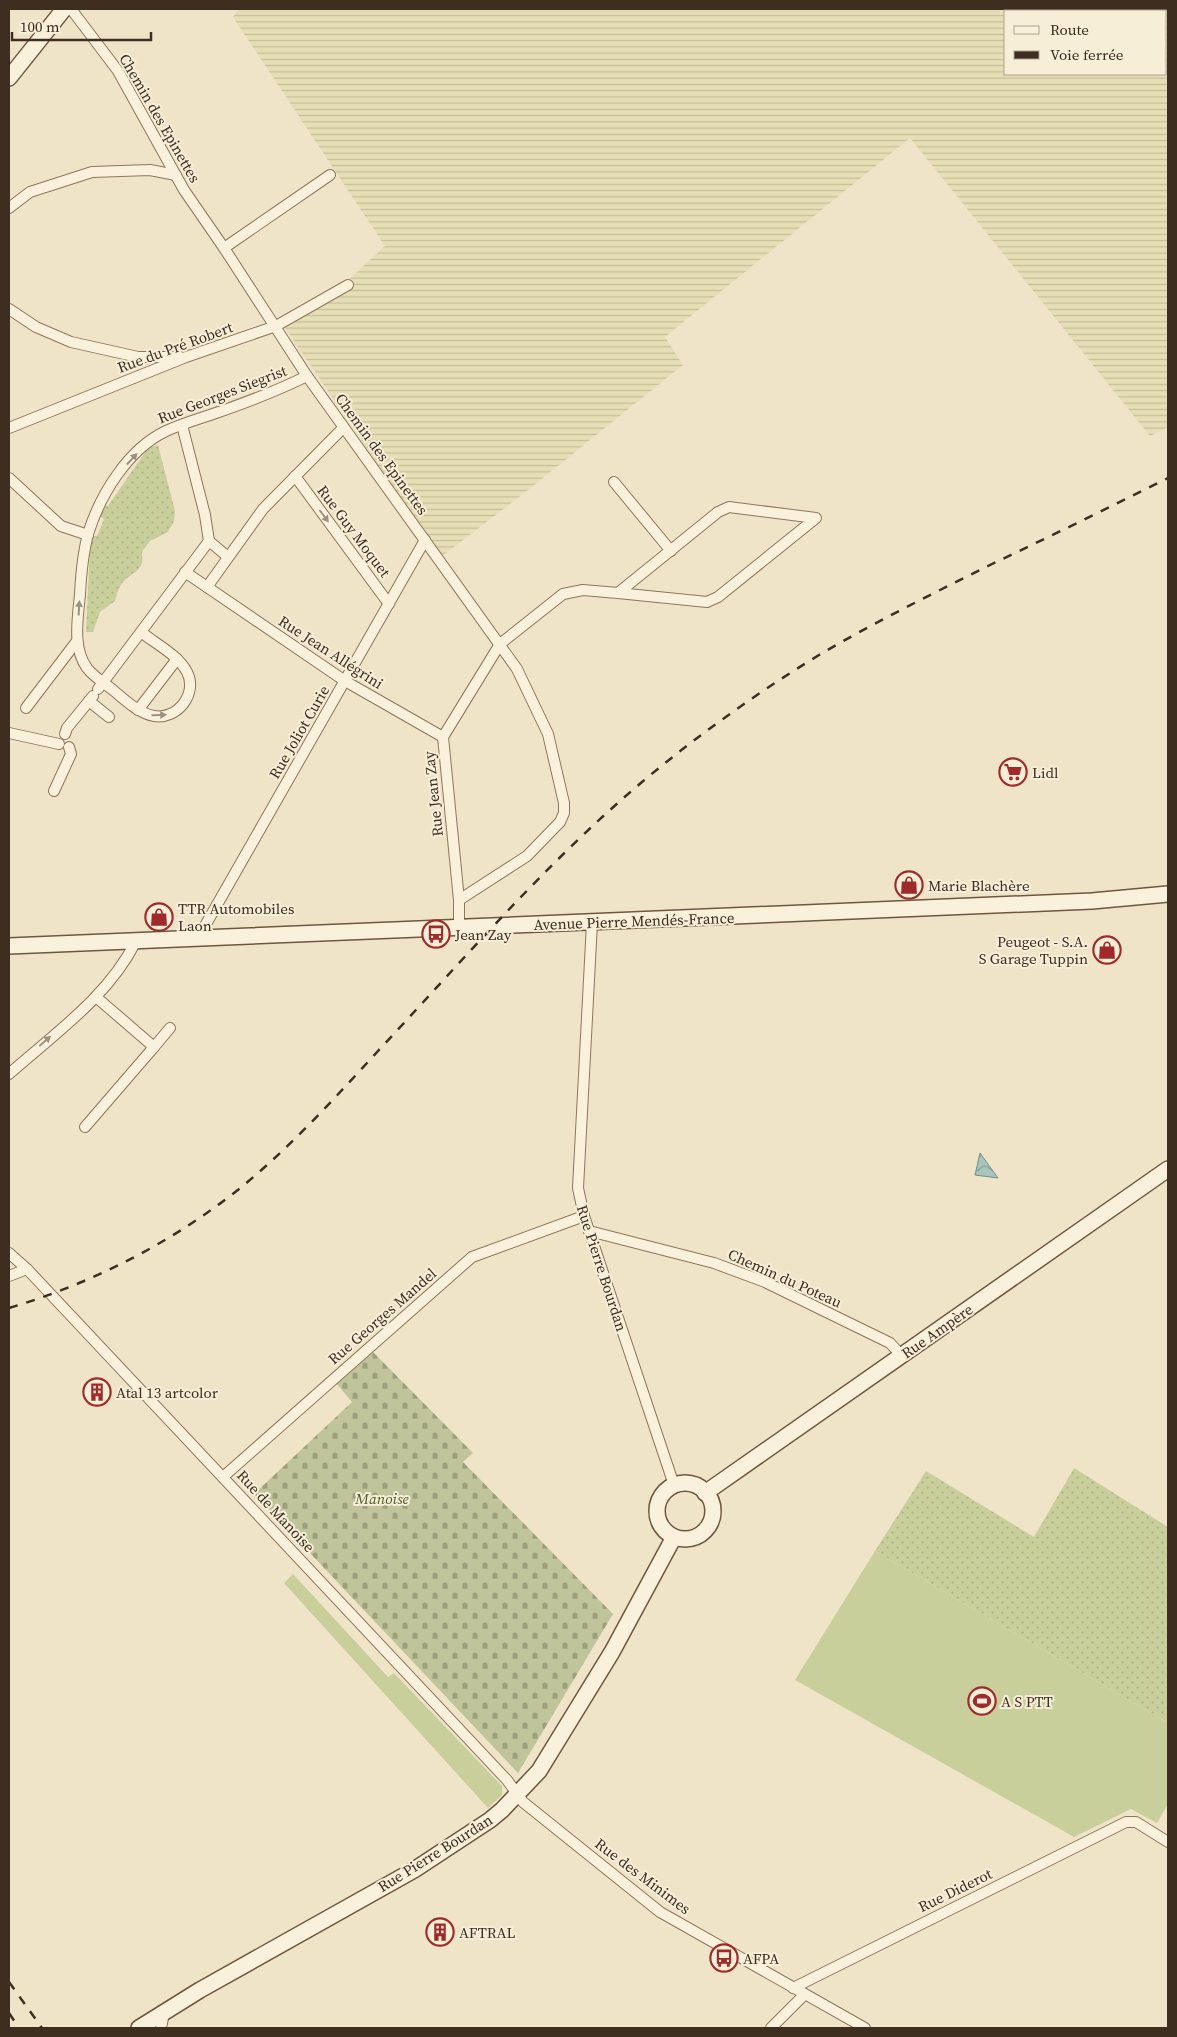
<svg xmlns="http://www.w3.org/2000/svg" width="1177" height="2037" font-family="'Source Serif 4',serif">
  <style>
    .farmland { fill: url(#farmland-rules); fill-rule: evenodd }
    .grass { fill: url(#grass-dots) }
    .cemetery { fill: url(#cemetery-stones) }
    .garden { fill: #c9cf9b }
    .water { fill: url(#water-waves); stroke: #6f938a }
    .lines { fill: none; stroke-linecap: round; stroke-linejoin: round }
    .street-casing { stroke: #8d765c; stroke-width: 12 }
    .secondary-casing { stroke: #6f573f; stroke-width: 18 }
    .street { stroke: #faf1dc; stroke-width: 10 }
    .secondary { stroke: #faf1dc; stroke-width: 15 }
    .rail { stroke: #3d2e20; stroke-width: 2.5; stroke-dasharray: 9 9; stroke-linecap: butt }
    .oneway { fill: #9c907e }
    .labels { text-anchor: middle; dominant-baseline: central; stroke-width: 4; stroke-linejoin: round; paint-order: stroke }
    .street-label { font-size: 15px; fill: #3d2e20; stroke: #f7eed8 }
    .poi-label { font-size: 15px; fill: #3d2e20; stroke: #f7eed8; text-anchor: start }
    .park-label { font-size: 15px; font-style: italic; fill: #4d5a26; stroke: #f7eed8 }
  </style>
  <defs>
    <pattern id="farmland-rules" width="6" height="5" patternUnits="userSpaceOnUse" patternTransform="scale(1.25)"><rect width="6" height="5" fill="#e6deb5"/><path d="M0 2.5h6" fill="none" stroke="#c6bf9b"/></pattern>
    <pattern id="grass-dots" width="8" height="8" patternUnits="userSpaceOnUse" patternTransform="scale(1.25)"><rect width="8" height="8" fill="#c9cf9b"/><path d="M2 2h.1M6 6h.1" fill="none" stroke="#aeb285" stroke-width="1.8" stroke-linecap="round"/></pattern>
    <pattern id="cemetery-stones" width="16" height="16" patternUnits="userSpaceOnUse" patternTransform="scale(1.25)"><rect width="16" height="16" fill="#bfc49a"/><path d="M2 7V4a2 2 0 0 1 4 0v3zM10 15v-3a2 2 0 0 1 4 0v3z" fill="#9ca07d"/></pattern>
    <pattern id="water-waves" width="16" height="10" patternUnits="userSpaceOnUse" patternTransform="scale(1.25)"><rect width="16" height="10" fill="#a9c4bc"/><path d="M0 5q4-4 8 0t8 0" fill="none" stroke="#8ba098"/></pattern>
  </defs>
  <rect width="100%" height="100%" fill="#f0e4c8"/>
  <path class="farmland" d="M239,9h929v418l-18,9 -240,-298 -245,199 18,28 -165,133 -77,59 -160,-235 61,-36 43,-40 -152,-229zM1006,11h160v63h-160z"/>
  <g class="grass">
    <path d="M158,445l17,66 -1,10 -6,11 -18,9 -8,11c3,19 -9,19 -19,30 -5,6 -6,12 -8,19l-15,11 -7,20h-7l4,-86 2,-10h5l7,-17 -4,-3 4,-10h4l40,-58z"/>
    <polygon points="1074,1468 1168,1527 1168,1723 875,1551 926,1471 1034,1537"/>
  </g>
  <polygon class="cemetery" points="372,1351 473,1453 463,1462 613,1614 518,1773 254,1494 352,1402 336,1383"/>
  <g class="garden">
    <polygon points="875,1551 1168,1723 1168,1804 1157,1823 1131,1809 1074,1837 795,1680"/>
    <polygon points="293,1574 388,1677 394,1673 502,1786 502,1795 488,1808 284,1583"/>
  </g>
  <polygon class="water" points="980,1153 998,1178 975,1175"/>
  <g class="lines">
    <g class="street-casing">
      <g id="street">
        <polyline points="71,9 118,71 184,190 224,248 307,376 517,669 548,734 564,803 564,813 560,822 527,856 459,900"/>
        <polyline points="9,208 30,192 92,172 150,170 176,175"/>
        <polyline points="224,248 330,175"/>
        <polyline points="9,309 36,327 71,342 138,357 180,357"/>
        <polyline points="182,425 205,515 209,541"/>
        <polyline points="9,428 186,357 276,326 348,285"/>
        <polyline points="295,476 389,604"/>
        <polyline points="9,478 61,526 88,535"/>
        <polyline points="614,482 671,551"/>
        <polygon points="729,507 816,518 718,597 707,602 618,593 718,512"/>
        <polyline points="185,572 207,587 263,509 343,428"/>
        <polyline points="207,587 345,681 443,737"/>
        <path d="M141,632c15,12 37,23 46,40 11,21 -9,48 -33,44 -16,-3 -29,-16 -41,-26 -9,-7 -19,-13 -26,-22 -15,-21 -9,-50 -7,-74 1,-19 3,-41 8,-60 12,-39 40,-85 78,-103 15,-7 32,-12 47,-17 32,-11 64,-23 94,-38"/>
        <polyline points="98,689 209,541 228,557"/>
        <polyline points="89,701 109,717"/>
        <polyline points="26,708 77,641"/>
        <polyline points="138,710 177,659"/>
        <polyline points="9,733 59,744"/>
        <polyline points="65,734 67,728 93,696"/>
        <polyline points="54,791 71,754 69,747"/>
        <polyline points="592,923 578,1188 584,1216 674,1485"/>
        <polyline points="459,927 459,900 443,737 500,644 563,594 583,590 618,593"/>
        <polyline points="198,938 425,540"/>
        <polyline points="154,1047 170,1028"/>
        <path d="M9,1074c45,-40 100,-78 127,-133"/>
        <polyline points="85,1127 154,1047 96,997"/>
        <polyline points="589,1231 714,1263 765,1282 890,1343 902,1356"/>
        <polyline points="9,1253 27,1269 507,1780 523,1802 660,1912 865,2028"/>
        <polyline points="9,1276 27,1269"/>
        <polyline points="223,1477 472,1257 584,1216"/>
        <polyline points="793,1988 1126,1822 1136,1822 1168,1842"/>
        <polyline points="161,2028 164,2013"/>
        <polyline points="771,2028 804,1995"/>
      </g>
    </g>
    <g class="secondary-casing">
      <g id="secondary">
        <polyline points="9,78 64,9"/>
        <polyline points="9,946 1092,901 1168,894"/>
        <circle cx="685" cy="1511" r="28"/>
        <polyline points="705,1493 1168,1169"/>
        <polyline points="139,2028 200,1990 414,1870 490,1820 502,1810 539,1771 612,1652 674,1537"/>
      </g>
    </g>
    <use href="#street" class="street"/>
    <use href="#secondary" class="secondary"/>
    <g class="rail">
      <path d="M9,1308c81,-24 158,-63 225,-115 53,-42 98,-92 144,-142 86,-92 168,-188 264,-269 56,-47 115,-89 177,-127 56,-33 115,-62 173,-91 59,-28 118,-57 176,-86"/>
      <polyline points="9,1982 42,2028"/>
      <polyline points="9,2013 19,2028"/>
    </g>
  </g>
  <defs><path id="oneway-solid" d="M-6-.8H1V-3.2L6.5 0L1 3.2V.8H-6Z" transform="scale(1.25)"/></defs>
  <g class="oneway">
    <use href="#oneway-solid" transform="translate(132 459) rotate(-47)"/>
    <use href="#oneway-solid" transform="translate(324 516) rotate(53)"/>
    <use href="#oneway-solid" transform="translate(79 608) rotate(-87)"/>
    <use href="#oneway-solid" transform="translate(159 715) rotate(-2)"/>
    <use href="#oneway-solid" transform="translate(45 1041) rotate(-41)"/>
  </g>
  <defs>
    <g id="supermarket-ring" transform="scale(1.4375)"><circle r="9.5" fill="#f7eed8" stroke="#9e2a2b" stroke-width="1.5"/><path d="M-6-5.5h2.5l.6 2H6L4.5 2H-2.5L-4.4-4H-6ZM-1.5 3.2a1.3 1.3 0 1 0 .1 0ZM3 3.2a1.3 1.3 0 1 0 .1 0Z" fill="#9e2a2b"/></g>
    <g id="shop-ring" transform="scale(1.4375)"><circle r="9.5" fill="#f7eed8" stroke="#9e2a2b" stroke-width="1.5"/><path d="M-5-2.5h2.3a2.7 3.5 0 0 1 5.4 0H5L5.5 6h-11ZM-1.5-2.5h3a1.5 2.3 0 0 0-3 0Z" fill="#9e2a2b"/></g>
    <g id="bus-ring" transform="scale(1.4375)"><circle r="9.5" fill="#f7eed8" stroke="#9e2a2b" stroke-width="1.5"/><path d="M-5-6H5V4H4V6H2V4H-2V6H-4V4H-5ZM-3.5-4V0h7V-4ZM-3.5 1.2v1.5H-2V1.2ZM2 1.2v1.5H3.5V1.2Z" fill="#9e2a2b"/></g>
    <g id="building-ring" transform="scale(1.4375)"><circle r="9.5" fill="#f7eed8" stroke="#9e2a2b" stroke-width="1.5"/><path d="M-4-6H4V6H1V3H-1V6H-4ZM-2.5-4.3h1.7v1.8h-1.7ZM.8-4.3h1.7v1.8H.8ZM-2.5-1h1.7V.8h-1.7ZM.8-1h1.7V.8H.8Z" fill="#9e2a2b"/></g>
    <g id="stadium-ring" transform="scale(1.4375)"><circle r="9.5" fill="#f7eed8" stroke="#9e2a2b" stroke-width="1.5"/><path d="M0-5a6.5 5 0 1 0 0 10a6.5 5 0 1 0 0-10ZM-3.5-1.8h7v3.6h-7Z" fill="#9e2a2b"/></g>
  </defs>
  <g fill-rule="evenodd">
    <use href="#supermarket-ring" x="1013" y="772"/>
    <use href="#shop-ring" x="909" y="885"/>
    <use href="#shop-ring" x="159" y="917"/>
    <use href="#bus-ring" x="436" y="934"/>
    <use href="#shop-ring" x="1107" y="950"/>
    <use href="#building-ring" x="97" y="1392"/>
    <use href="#stadium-ring" x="982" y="1701"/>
    <use href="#building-ring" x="440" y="1932"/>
    <use href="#bus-ring" x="724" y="1958"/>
  </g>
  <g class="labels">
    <g class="street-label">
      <text transform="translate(160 118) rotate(60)">Chemin des Epinettes</text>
      <text transform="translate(175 347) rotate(-20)">Rue du Pré Robert</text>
      <text transform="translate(222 394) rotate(-21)">Rue Georges Siegrist</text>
      <text transform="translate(382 454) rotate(54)">Chemin des Epinettes</text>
      <text transform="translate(354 531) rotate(53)">Rue Guy Moquet</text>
      <text transform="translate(331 652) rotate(33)">Rue Jean Allégrini</text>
      <text transform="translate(299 732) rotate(-60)">Rue Joliot Curie</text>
      <text transform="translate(433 794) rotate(-96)">Rue Jean Zay</text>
      <text transform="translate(634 921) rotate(-2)">Avenue Pierre Mendés-France</text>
      <text transform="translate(602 1268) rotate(72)">Rue Pierre Bourdan</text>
      <text transform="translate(785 1278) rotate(24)">Chemin du Poteau</text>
      <text transform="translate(382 1316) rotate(-41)">Rue Georges Mandel</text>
      <text transform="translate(937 1331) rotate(-35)">Rue Ampère</text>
      <text transform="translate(276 1511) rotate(47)">Rue de Manoise</text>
      <text transform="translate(435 1853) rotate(-32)">Rue Pierre Bourdan</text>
      <text transform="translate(643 1876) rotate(37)">Rue des Minimes</text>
      <text transform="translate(955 1890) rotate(-26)">Rue Diderot</text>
    </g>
    <g class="poi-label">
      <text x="1032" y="772">Lidl</text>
      <text x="928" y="885">Marie Blachère</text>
      <text x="178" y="908">TTR Automobiles<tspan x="178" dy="17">Laon</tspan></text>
      <text x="455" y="934">Jean Zay</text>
      <text x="1088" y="941" text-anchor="end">Peugeot - S.A.<tspan x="1088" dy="17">S Garage Tuppin</tspan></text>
      <text x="116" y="1392">Atal 13 artcolor</text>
      <text x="1001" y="1701">A S PTT</text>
      <text x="459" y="1932">AFTRAL</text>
      <text x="743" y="1958">AFPA</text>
    </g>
    <g class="park-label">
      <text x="382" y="1498">Manoise</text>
    </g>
  </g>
  <rect width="1177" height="2037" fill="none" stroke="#3d2e20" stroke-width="20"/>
  <rect x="1004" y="10" width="162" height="65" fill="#f7eed8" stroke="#ada18e"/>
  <rect x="1014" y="26" width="25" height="8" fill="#faf1dc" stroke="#ada18e"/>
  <text x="1050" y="35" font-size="15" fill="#3d2e20">Route</text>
  <rect x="1014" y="51" width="25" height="8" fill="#3d2e20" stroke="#ada18e"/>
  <text x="1050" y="60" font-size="15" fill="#3d2e20">Voie ferrée</text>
  <path d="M12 32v8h139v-8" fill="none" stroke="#3d2e20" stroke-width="2.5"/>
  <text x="20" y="32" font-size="15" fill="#3d2e20" stroke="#f7eed8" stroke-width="4" paint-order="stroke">100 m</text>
</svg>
